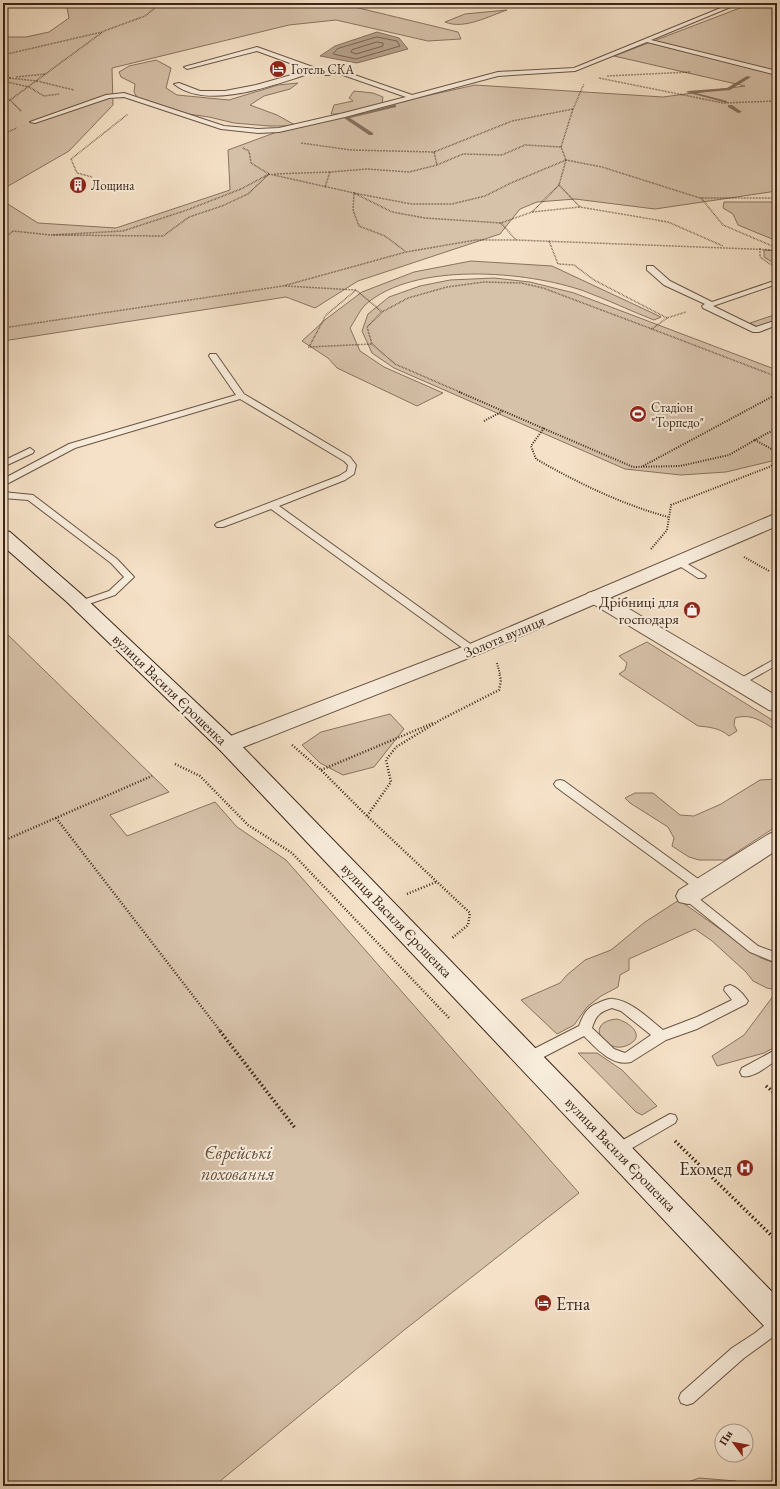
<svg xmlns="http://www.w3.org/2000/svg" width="780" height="1489" font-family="'EB Garamond',serif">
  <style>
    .green { fill: #d6c1a9; stroke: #897361 }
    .water { fill: #b6a18c; stroke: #856f5e }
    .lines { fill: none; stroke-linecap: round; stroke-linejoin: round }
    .shore { stroke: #796352; stroke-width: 1 }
    .stream { fill: #856f5e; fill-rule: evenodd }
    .service-casing { stroke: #6a5444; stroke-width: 2 }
    .minor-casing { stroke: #6a5444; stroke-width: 2 }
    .tertiary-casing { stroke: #6a5444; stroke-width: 2 }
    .secondary-casing { stroke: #3c2519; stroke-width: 2 }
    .path-far3 { stroke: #3c2519; stroke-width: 1.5; stroke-dasharray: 0.5 1; stroke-linecap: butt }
    .path-far2 { stroke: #3c2519; stroke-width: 2; stroke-dasharray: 1 1.5; stroke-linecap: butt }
    .path-far1 { stroke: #3c2519; stroke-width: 2.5; stroke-dasharray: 1 2; stroke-linecap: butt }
    .path { stroke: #3c2519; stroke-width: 3.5; stroke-dasharray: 1.5 2.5; stroke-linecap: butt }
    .service { fill: #f8ecdb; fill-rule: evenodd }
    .minor { fill: #f8ecdb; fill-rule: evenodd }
    .tertiary { fill: #f8ecdb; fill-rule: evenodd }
    .secondary { fill: #f8ecdb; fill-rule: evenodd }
    .labels { text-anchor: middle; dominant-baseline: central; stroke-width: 4; stroke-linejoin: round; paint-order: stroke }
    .far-poi-label { font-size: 13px; fill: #3c2519; stroke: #f8ecdb; text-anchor: start }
    .poi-label { font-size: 15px; fill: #3c2519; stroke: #f8ecdb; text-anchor: end }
    .street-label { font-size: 15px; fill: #3c2519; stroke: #f8ecdb }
    .near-park-label { font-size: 18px; font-style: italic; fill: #624c3d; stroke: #f8ecdb }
    .near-poi-label { font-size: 18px; fill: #3c2519; stroke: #f8ecdb; text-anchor: end }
  </style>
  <rect width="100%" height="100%" fill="#f5e1c7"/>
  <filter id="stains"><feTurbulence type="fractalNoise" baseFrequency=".005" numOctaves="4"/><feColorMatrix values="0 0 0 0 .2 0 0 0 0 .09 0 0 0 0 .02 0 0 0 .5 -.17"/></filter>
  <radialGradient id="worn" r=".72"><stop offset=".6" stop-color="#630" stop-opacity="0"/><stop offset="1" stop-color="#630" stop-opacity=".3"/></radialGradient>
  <g class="green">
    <polygon points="66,3 338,3 458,32 461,39 428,41 336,20 289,25 112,68 113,105 69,151 3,189 3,37 26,37 49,32 69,18"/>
    <polygon points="753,3 777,3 777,191 655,209 575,199 537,202 520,209 500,234 358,281 315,308 286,297 3,341 3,201 38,223 116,228 230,190 228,150 293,126 269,126 234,123 209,117 181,113 138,99 134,92 135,84 121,77 119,72 129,66 156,60 171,68 166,88 177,95 229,100 278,85 298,83 290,89 264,96 250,105 277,115 295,125 475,85 663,97 745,86 614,56"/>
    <path d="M507,10c-18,6 -43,20 -62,12l20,-8z"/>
    <polygon points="354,91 373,93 383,97 382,104 339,114 331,114 334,105 353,101 349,98"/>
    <polygon points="724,202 777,202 777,241 738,225 733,214 723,208"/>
    <polygon points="764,250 777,251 777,265 764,257"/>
    <path d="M471,261l81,5 109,51 -7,3c-23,-9 -46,-20 -70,-29 -57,-20 -170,-30 -219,14 -6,6 -10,16 -15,23l10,23 24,16 59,26 -26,13 -80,-38 -9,-10 -26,-17 24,-22 36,-27 52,-20z"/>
    <polygon points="494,278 530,282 574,293 777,370 777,459 772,461 726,472 681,475 625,469 394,368 372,353 362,331 368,314 389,297 420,286 450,280"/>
    <polygon points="777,314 777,321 759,328 750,323"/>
    <polygon points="3,630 169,792 110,815 127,836 215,802 237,827 286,860 579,1193 403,1331 214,1486 3,1486"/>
    <path d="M647,642l130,81v8c-14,-9 -25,-18 -42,-13l-1,7 3,6 -8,5c-9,-8 -20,-9 -31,-10l-79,-52 6,-4 2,-7 -8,-7z"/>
    <polygon points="390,714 404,729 374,767 343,775 320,763 302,745 321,732"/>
    <polygon points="776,779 777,826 725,860 699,860 689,857 672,846 674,838 668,827 630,803 625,798 635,793 653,793 680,815 694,816 721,804 760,780"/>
    <polygon points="679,900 761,958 777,964 777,990 767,988 753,981 746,972 712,941 695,929 629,959 629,970 620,975 618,987 601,996 587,1007 574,1025 557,1034 521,1000 560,983 567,975 585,960 611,950 645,922"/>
    <polygon points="777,991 777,1046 764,1053 717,1066 712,1056 744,1035"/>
    <path d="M617,1019c12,3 30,17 11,26 -22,11 -46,-23 -11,-26z"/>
    <polygon points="578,1053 597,1053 622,1070 657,1106 642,1115 636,1112"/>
    <polygon points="699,1478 736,1481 742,1486 677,1486"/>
  </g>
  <polygon class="water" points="377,32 399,38 408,49 357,63 320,56 335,46"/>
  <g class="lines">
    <g class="shore">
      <polygon points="377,37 397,41 400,46 356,59 333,54 337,49"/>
      <polygon points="377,42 383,43 383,46 356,54 351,52 352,50"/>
    </g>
    <g class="stream">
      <polygon points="747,76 751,77 730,90 696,93 727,101 727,103 686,92 688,91 727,88"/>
      <polygon points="394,105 396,105 396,107 350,118 373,133 373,135 369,135 344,118"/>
      <polygon points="728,105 732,105 742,112 738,113 728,107"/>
    </g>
    <g class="service-casing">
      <g id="service">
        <path d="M733,3h7l-89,37 126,31v4l-130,-33 -72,29 -77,5 -153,41 -66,15 -21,1 -37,-4 -97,-32 -15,1 -74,25 -5,-1 76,-27 18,-2 100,33 34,3 21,-1 65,-15 62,-16 -63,-22h-20l-8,-3c-38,11 -106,40 -141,12l5,-1 21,8h25l31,-6 53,-15 -52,-19 -70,18 -3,-2 73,-20 67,24 22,1 66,23 86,-23 76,-4z"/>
        <polygon points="647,266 653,266 670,281 712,302 777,280 777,284 713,306 756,327 777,320 777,325 759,332 753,332 703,308 702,306 705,304 664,285 647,270"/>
        <polygon points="210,354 216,354 244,394 350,457 356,465 354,474 345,480 279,506 476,648 477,650 476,652 468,652 271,509 223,527 217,527 215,525 217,523 339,476 347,471 348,465 344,461 240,399 75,448 3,486 3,479 69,444 236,395 209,356"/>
        <polygon points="30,448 34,451 33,453 3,467 3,461"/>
        <polygon points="3,492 33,495 117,559 134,577 115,595 83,606 77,606 75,604 77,602 109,591 124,577 111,563 28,500 3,498"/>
        <polygon points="678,558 704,574 706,576 704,578 698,578 675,563 673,561 675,559"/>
        <polygon points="777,658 777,665 743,684 735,684 734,682"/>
        <polygon points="560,780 564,781 705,884 707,887 705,890 701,891 697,890 556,787 554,784 556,781"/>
        <polygon points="688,892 692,893 758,946 777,953 777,963 750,952 684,899 682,896 684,893"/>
        <path d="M730,985c7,2 14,10 18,16l-2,3 -49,25 -31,11 -35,22c-19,5 -36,-15 -47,-26l-50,26 -5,1 -5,-1 -2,-4 2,-4 55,-28c4,-11 8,-19 19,-23 5,-2 11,-5 15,-4 19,2 36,20 50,31l34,-13 35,-17 -8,-10 1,-3zM612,1008l9,3 30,24 -26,18 -11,-4 -22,-21c4,-13 8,-16 20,-20z"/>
        <path d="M777,1049v11c-10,6 -24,19 -35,16l-2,-4 2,-4z"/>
        <polygon points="670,1114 675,1115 677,1119 675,1123 622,1154 617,1156 612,1154 610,1150 612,1146"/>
        <polygon points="777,1318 777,1334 744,1358 693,1403 687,1405 681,1403 679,1398 681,1393 732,1348 755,1333 771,1320"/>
      </g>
    </g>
    <g class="minor-casing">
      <g id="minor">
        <polygon points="595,591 602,593 777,696 777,711 769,710 588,601 585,597 588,593"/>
        <polygon points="777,831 777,850 697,902 688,904 679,902 676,896 679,890 769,834"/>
      </g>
    </g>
    <g class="tertiary-casing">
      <polygon id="tertiary" points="777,513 777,526 479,654 236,750 228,752 220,750 217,745 220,740 465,646"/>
    </g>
    <g class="secondary-casing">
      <polygon id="secondary" points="3,530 10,532 81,594 236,740 777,1297 777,1332 766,1328 220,750 67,602 3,546"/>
    </g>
    <g class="path-far3">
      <polyline points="3,55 102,32"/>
      <polyline points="607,76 690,72"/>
      <polyline points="3,77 11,78"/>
      <polyline points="16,77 46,74"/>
      <polyline points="9,78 37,81 74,90"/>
      <polyline points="599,78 723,103 777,101"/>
      <polyline points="3,81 29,87 44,96 59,94"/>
      <polyline points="3,101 10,100"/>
      <polyline points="21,111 10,100 104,31 145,16 155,8 151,3"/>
      <polyline points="3,134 17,128"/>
      <polyline points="301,143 351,150 434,152 437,165"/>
      <polyline points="561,147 573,109 584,84"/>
      <polyline points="243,148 249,151 251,163 269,174 354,193 392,212 425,218 501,223"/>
      <polyline points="434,152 512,121 573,109"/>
      <polygon points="269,174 248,194 222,206 189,217 163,236 51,235 123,231 187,210 241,189"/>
      <polyline points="274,174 330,172"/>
      <polyline points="92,177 77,173 71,159 128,114"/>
      <polyline points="325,187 330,172 367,169 409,172 437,165 463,154 502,155 525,145 561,147 566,160 511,183 485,196 452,204 411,204 354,193 353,210 359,226 385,236 405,251"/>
      <polyline points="701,198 723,225 777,248"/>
      <polyline points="580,207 559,185 566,160 602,167 700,198 777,198"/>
      <polyline points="532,212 559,185"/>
      <polyline points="3,239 13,231 51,235"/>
      <polyline points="516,240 501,223 532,212 580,207 668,222 723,246"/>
      <polyline points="549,241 558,264 574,265 594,280 667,318 652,329 775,376 777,379"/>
      <polyline points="760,248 760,257 773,266"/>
      <polyline points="285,286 356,290 382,312"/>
      <polyline points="356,290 326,315 309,347 372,344"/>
      <polyline points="667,318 686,312"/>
      <polyline points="3,328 283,286 406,252 476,240 516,240 777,250"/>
      <polyline points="462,393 395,364 372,344 367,327 382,312 408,298 447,287 484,282 521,283 543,288 652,329"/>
    </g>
    <g class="path-far2">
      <polyline points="459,392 633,467 680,466 729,455 755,440"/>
      <polyline points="484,421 503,411"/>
      <path d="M544,428l-13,18 5,13c42,24 85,45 132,58"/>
      <polyline points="777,428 755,440 777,452"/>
      <polyline points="643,466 777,394"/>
      <polyline points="651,549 667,530 671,505 769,467 777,462"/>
      <polyline points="744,557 769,571"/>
      <polyline points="497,663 500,674"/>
    </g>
    <g class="path-far1">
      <polyline points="292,745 321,770 367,816 470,913 468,925 451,939"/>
      <polyline points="175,764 200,776 248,825 292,853 450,1019"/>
      <polyline points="321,770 433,723"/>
      <polyline points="367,816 391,782 386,760 396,747 442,719 499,690 501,680 499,673"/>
      <polyline points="56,818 221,1032"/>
      <polyline points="3,841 152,776"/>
      <polyline points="407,894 436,882"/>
    </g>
    <g class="path">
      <polyline points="220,1031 295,1128"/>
      <polyline points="766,1086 777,1095"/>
      <polyline points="675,1141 777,1241"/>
    </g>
    <use href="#service" class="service"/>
    <use href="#minor" class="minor"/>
    <use href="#tertiary" class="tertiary"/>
    <use href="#secondary" class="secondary"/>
  </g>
  <defs>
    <g id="hotel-disc" transform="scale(0.9)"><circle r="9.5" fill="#8f2418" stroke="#f8ecdb"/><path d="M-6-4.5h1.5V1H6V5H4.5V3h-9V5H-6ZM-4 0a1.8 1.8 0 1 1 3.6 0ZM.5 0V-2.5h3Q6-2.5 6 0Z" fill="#fff"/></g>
    <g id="building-disc" transform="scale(0.9)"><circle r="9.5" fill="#8f2418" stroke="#f8ecdb"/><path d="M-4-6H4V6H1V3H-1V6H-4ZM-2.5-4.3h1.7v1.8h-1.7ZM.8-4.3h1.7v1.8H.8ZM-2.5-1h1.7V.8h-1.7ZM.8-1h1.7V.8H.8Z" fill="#fff"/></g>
    <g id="stadium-disc" transform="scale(0.9)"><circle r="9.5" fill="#8f2418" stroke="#f8ecdb"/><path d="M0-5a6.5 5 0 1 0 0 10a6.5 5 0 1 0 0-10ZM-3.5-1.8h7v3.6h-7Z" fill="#fff"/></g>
    <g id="shop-disc" transform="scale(0.9)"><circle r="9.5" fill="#8f2418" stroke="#f8ecdb"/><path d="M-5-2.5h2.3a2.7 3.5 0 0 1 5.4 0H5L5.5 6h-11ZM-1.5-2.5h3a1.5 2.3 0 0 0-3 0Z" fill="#fff"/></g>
    <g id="hospital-disc" transform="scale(0.9)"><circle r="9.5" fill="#8f2418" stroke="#f8ecdb"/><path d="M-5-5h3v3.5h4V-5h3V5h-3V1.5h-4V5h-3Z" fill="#fff"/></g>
  </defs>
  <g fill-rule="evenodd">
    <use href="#hotel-disc" x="278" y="69"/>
    <use href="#building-disc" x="78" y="185"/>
    <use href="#stadium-disc" x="638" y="414"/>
    <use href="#shop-disc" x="692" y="610"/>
    <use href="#hospital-disc" x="745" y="1168"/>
    <use href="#hotel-disc" x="543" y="1303"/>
  </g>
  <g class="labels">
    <g class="far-poi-label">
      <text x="291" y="69">Готель СКА</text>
      <text x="91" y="185">Лощина</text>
      <text x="651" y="407">Стадіон<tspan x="651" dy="15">"Торпедо"</tspan></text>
    </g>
    <g class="poi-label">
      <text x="679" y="601">Дрібниці для<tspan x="679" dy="17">господаря</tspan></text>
    </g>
    <g class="street-label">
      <text transform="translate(504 636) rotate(-23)">Золота вулиця</text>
      <text transform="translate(170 689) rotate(44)">вулиця Василя Єрошенка</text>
      <text transform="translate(397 920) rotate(46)">вулиця Василя Єрошенка</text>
      <text transform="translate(621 1154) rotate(46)">вулиця Василя Єрошенка</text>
    </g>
    <g class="near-park-label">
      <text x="238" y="1152">Єврейські<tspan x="238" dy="21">поховання</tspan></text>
    </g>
    <g class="near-poi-label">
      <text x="732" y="1168">Ехомед</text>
      <text x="556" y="1303" text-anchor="start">Етна</text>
    </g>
  </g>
  <rect width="780" height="1489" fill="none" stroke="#f5e1c7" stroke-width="16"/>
  <rect x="4" y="4" width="772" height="1481" fill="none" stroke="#3c2519" stroke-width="2"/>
  <rect x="8" y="8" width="764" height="1473" fill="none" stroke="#3c2519"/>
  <g transform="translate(734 1443) rotate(302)"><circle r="19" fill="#f8ecdb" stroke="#ad9c8d"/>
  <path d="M0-3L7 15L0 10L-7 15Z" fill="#8f2418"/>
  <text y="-6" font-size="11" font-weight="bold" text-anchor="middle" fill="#3c2519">Пн</text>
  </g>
  <rect width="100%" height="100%" filter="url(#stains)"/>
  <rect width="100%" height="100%" fill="url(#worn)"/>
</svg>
